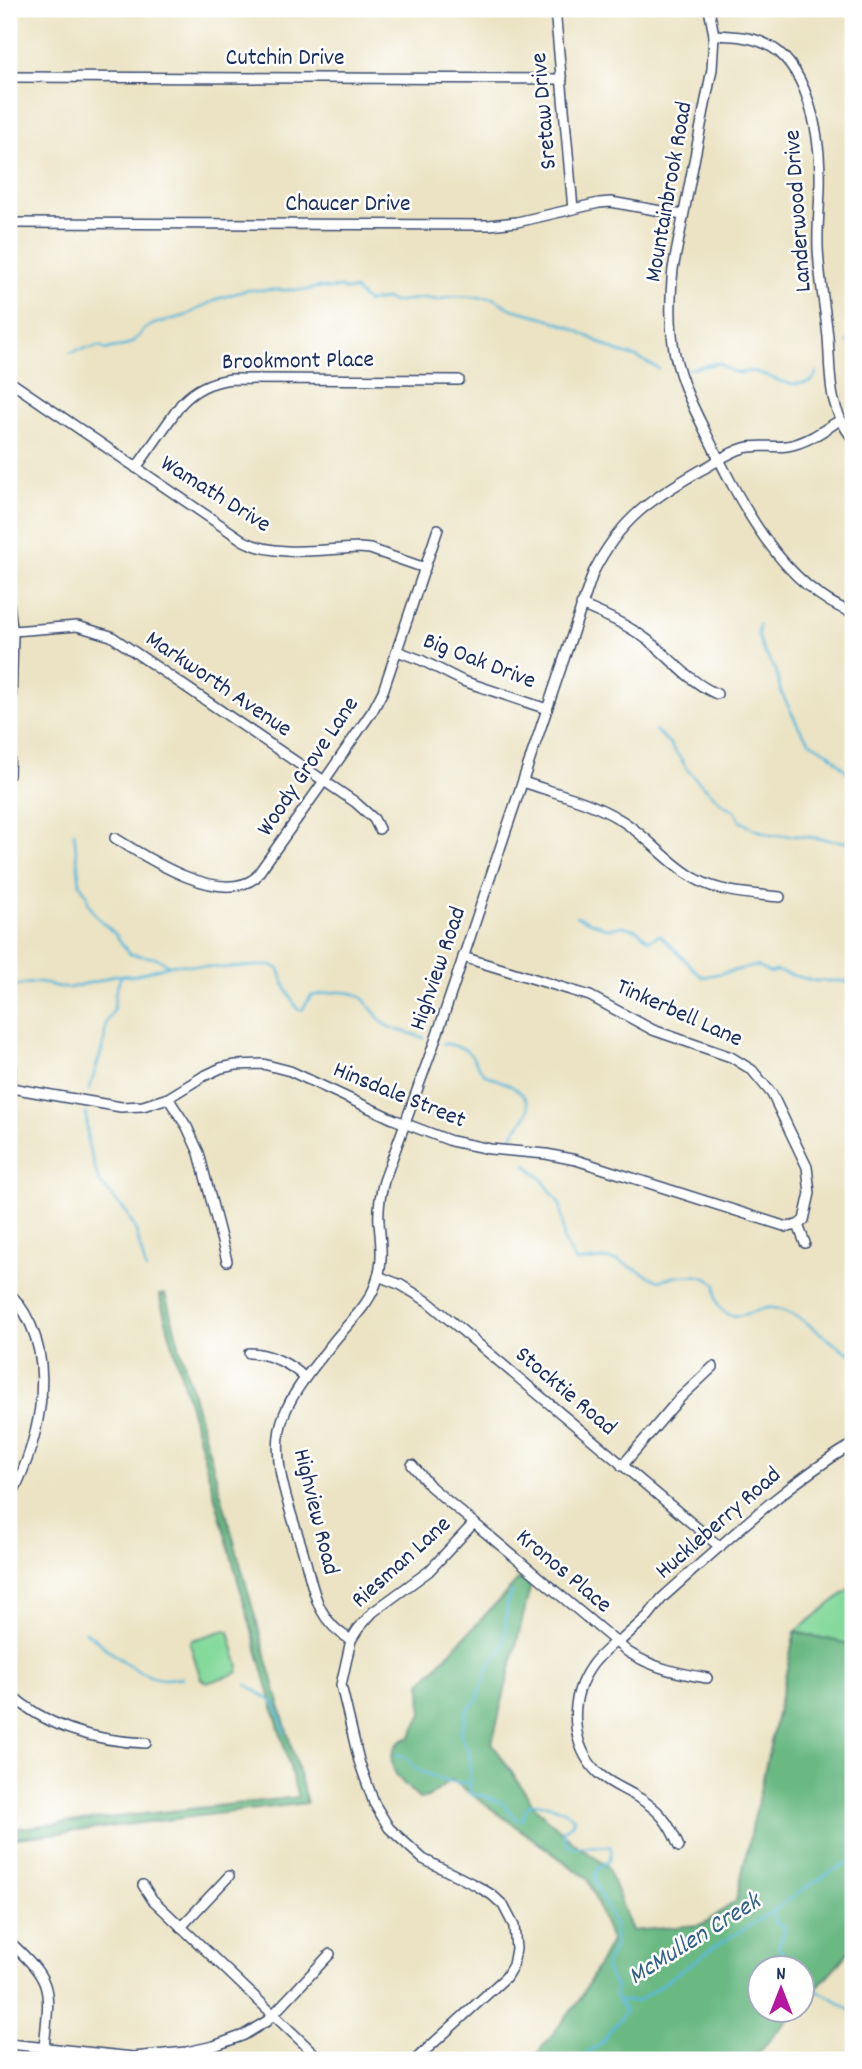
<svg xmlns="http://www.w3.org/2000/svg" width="862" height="2069" font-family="Dekko,sans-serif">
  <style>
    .green { fill: #84d99b; stroke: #50847c; stroke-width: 2 }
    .forest { fill: #6bb983; stroke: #437470; stroke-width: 2 }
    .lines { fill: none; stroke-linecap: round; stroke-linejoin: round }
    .stream { stroke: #5cb8da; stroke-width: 2.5 }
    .street-casing { stroke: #3a4a6d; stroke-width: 12 }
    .street { stroke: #fff; stroke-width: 9 }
    .labels { text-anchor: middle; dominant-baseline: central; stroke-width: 5; stroke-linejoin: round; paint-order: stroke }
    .street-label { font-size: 24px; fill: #1b2f5e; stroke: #fff }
    .water-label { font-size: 26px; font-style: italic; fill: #325f89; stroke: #fff }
  </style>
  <rect width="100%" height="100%" fill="#fff"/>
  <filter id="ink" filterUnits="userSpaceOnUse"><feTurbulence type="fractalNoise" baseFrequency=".0143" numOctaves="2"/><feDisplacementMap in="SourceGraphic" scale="14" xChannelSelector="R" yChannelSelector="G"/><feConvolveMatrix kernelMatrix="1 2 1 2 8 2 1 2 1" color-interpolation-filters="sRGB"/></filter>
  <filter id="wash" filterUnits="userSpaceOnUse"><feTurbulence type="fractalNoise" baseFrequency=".00686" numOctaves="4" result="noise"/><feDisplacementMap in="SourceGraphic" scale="28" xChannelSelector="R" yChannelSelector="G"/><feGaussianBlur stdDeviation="1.57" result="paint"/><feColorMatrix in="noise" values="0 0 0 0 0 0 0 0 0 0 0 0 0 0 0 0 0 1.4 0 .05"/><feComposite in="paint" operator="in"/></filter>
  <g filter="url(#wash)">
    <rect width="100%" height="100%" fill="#ebe3c3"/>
    <g class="green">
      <polygon points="853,1586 853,1645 795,1632"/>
      <polygon points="225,1630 229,1632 239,1667 237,1673 207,1683 201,1679 190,1644 192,1640"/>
    </g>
    <g class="forest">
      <polygon points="165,1294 307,1803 9,1839 9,1829 298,1797 159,1295"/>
      <path d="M522,1576l9,8 -39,159 45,67 41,36 29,20 25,65 66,-6 7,-2 31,-22 59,-269 58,13v302l-50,56 -1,-35h-42v42h37l-46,50h-219l47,-59 32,-60 -23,-62 -136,-99 -24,17 -9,2c-11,-12 -30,-25 -27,-43 3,-12 7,-15 18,-19l12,-23 -1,-31z"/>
    </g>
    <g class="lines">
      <g class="stream">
        <polyline points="847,342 853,342"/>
        <path d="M70,353c13,-6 17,-4 30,-7l6,4c7,-4 11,-2 18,-4 7,-2 17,-10 19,-16l11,-6 31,-8 32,-17 30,-9h60l12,-3 11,2 11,-2 4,3h10l12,12 18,-3 9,3 31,-4 13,2 15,-4 40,2 19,11 31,8 27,10 46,24 20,6 23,12"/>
        <path d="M689,369l30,-6c6,4 12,10 20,10 7,0 11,-3 17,-1 23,7 31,17 56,9l5,-9"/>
        <polyline points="759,625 758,635 763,650 776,671 781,692 800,729 810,742 829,753 853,778"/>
        <polyline points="655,730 669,743 683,762 686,768 699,782 723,804 736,812 740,821 752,828 771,835 800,836 853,843"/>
        <polyline points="74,832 80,884 87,895 88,902 95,915 116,935 129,954 157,958 169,965"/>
        <polyline points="576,916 608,929 623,926 637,930 649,940 660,935 702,977 757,966 770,973 776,971 815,981 844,981 853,985"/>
        <path d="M13,986l26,-4 23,6h7l33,-8 12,-5 18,1 42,-12 50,4 47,-3 8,4 7,20 12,21h4l9,-14c14,-3 37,-8 50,1 10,8 15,21 26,29 7,4 28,8 37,12"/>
        <path d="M443,1043c7,2 15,3 21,6 10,5 12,18 21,25 13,8 39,12 43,31 3,12 -13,22 -17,33"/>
        <polyline points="89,1090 104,1043 106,1023 114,1009 115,993 121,976"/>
        <polyline points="86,1113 88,1145 99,1182 127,1213 136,1231 146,1270"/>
        <path d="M526,1165l15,13 17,23 3,7 3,33 12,21 26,-3 17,2 40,20c17,-6 42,-10 57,3 0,11 -1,22 10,29 13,9 32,-7 47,-5 33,6 52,34 80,47"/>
        <path d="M512,1591l-5,13 -1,22 -3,23 -15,17 -2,11 -7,13 -1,9 -10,10 -8,25 9,18 1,7v34l2,2h10l19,7 16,17h5l5,-11 5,-5c15,1 31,5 42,15l-2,6 -9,7 5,13 3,3 39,-1c6,19 -12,16 -14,27 -3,13 10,31 15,42 3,7 5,19 4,28 -1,9 -8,17 -10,25l11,19 -1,9 10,16 -25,32 -21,16"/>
        <path d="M85,1631c20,16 53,47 80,48 6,0 11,-2 17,-1"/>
        <polyline points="247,1685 276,1704 285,1733"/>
        <polyline points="397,1754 408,1759 416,1769 422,1772 447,1782 470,1783"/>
        <polyline points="773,1911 774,1922 783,1926 785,1929 778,1947 792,1968"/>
        <path d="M802,1983c10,8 22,9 32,16 7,5 10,9 19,12"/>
        <polyline points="620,2001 638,2001 716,1946 773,1911 808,1886 853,1859"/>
      </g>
    </g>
  </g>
  <g filter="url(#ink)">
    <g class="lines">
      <g class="street-casing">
        <g id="street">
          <polyline points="555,9 573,209"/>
          <path d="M709,9l5,26 -2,34 -39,200c-3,29 -4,57 2,86 6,27 17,50 29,74 33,67 75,156 149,184"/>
          <path d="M714,35c18,1 35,1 52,9 41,19 53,87 54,128 1,25 -3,50 -2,75 1,30 7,60 10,90 3,40 -1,69 25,102"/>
          <polyline points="9,77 562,79"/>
          <polyline points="9,223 489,225 517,222 599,203 611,202 683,215"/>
          <path d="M9,381l235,160c33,17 78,8 115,7l11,1 55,19"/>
          <path d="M136,468l45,-64c14,-15 29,-22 50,-25l228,1"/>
          <polyline points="9,604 13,635 9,775"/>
          <path d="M581,605c24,10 47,20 68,36 23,18 40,41 68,53"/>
          <polyline points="13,631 77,626 111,636 355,802 374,819 379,829"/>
          <polyline points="397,651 421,660 463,681 547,709"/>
          <path d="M523,782c32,11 67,19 96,37 28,16 48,44 77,60 24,14 56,15 84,18"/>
          <path d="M115,838c32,20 104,67 140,40l69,-97 49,-71 10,-19 55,-162"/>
          <polyline points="463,957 590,996 653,1030 731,1057 752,1070 772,1094 807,1167 810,1193 804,1220 798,1225"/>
          <polyline points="9,1047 11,1069 9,1098"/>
          <polyline points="11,1088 121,1107 143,1106 168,1098 202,1077 221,1068 236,1065 263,1064 290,1071 393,1119 451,1141 490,1149 546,1154 576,1160 787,1227 798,1225"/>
          <polyline points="168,1098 187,1127 199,1153 227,1261"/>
          <polyline points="798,1225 805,1243"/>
          <polyline points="378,1276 401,1285 427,1301 720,1547"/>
          <path d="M9,1292c54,58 32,146 0,209"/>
          <path d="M249,1353c20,0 42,11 56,25"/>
          <path d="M412,1465l19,22 197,165c25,16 50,21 79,26"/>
          <polyline points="622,1466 680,1398 713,1367"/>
          <path d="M351,1640c-35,-20 -37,-49 -47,-85 -12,-42 -37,-97 -20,-140 10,-26 30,-48 47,-70 15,-20 35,-36 44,-59 9,-22 6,-41 4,-63 -1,-15 1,-28 5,-42l51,-140 158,-468c27,-54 58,-74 108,-103 14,-7 28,-18 43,-22 14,-4 29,0 43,-2 20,-3 37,-16 53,-26"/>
          <path d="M616,1641c-9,8 -20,17 -26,27 -21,31 -20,77 8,105 11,10 24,15 36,22 25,14 35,27 45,52"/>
          <path d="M618,1643l30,-27 14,-18c61,-54 121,-112 191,-154"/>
          <path d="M9,1693c38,35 86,48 137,50"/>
          <polyline points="143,1885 152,1899 321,2060"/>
          <polyline points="181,1927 229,1876"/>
          <path d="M9,1941c45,42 41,46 35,106"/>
          <polyline points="9,2044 133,2057 186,2052 214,2046 244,2035 267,2021 330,1954"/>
          <polyline points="415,2060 506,1977 513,1965 516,1949 514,1926 503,1905 492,1895 477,1886 423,1859 389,1828 374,1803 359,1761 341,1685 351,1640 358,1629 373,1612 429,1571 474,1523"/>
        </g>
      </g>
      <use href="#street" class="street"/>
    </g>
  </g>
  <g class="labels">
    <g class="street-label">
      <text x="285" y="59">Cutchin Drive</text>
      <text transform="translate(545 111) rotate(-95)">Sretaw Drive</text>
      <text transform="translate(670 192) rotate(-80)">Mountainbrook Road</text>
      <text x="348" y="205">Chaucer Drive</text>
      <text transform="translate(799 211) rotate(-94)">Landerwood Drive</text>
      <text transform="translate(298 362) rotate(-1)">Brookmont Place</text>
      <text transform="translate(215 495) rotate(32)">Wamath Drive</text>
      <text transform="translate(479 662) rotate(21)">Big Oak Drive</text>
      <text transform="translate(218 685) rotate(34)">Markworth Avenue</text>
      <text transform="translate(309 767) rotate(-56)">Woody Grove Lane</text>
      <text transform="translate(439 969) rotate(-71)">Highview Road</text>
      <text transform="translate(679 1014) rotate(24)">Tinkerbell Lane</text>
      <text transform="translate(399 1096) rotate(22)">Hinsdale Street</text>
      <text transform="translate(565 1392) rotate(40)">Stocktie Road</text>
      <text transform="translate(315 1512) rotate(76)">Highview Road</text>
      <text transform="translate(719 1524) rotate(-41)">Huckleberry Road</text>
      <text transform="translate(402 1563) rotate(-42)">Riesman Lane</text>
      <text transform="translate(563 1572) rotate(40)">Kronos Place</text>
    </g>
    <g class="water-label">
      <text transform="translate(695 1940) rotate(-32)">McMullen Creek</text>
    </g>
  </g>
  <rect width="862" height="2069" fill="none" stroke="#fff" stroke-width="35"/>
  <g transform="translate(781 1989)"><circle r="33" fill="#ffffff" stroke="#a4acbf" stroke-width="2"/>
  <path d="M0-5L12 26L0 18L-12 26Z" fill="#b5179e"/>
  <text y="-10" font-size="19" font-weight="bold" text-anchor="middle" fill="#1b2f5e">N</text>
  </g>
</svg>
